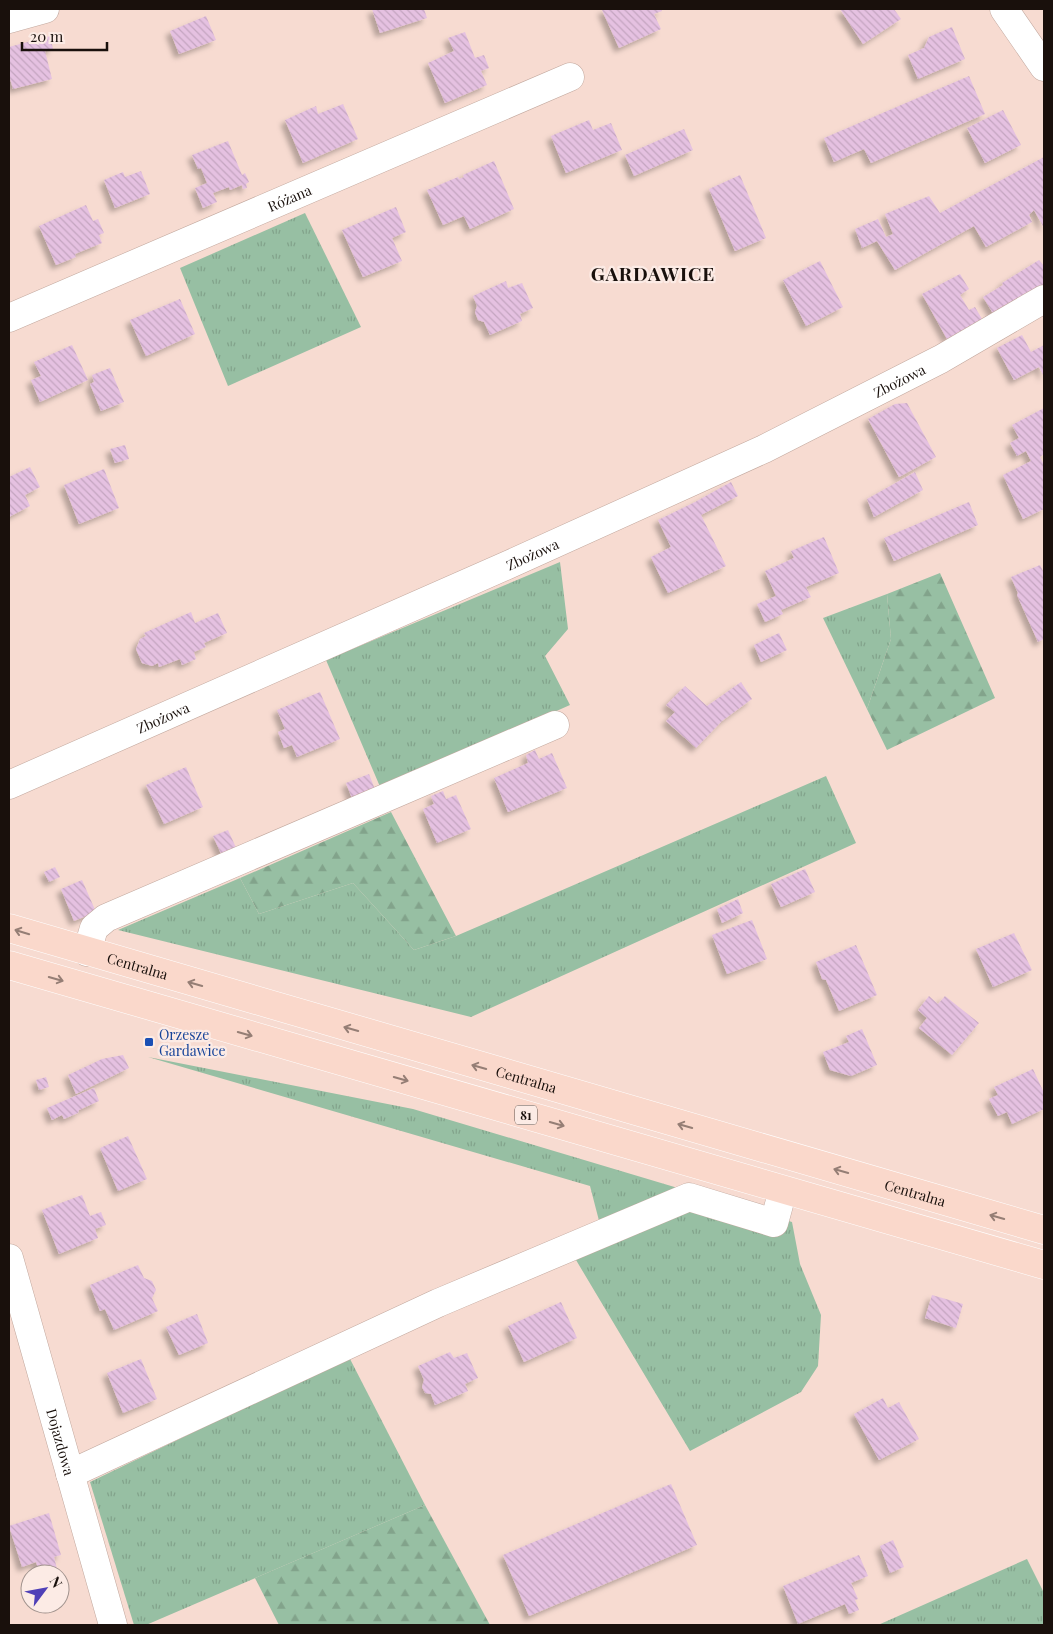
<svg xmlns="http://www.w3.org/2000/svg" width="1053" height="1634" font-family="'Playfair Display',serif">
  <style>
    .grass { fill: url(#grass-tufts) }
    .forest { fill: url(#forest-firs) }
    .building { fill: url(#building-back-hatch); filter: url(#shadow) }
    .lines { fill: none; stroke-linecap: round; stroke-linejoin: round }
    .minor-casing { stroke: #c2a89e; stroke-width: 29 }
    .major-casing { stroke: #fff; stroke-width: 29 }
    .minor { stroke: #fff; stroke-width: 28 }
    .major { stroke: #fad8cb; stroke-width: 28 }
    .oneway { stroke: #957e75 }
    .transit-dot { fill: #1a4fb4; stroke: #fcebe5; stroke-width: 2 }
    .labels { text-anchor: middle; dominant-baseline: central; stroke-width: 4.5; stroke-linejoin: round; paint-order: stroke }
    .shield { fill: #fcebe5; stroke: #5d524d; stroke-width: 1 }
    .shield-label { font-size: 12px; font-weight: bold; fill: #19100c }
    .street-label { font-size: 14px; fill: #19100c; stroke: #fcebe5 }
    .transit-label { font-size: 14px; fill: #164399; stroke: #fcebe5; text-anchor: start }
    .district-label { font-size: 19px; font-weight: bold; letter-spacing: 1px; fill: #19100c; stroke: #fcebe5 }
  </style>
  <defs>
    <pattern id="grass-tufts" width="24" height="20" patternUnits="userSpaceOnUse" patternTransform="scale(1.25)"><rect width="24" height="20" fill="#97bfa3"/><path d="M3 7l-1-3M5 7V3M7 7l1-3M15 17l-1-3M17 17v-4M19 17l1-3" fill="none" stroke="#82a38b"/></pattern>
    <pattern id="forest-firs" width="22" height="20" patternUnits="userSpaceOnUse" patternTransform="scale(1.25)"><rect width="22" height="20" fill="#97bfa3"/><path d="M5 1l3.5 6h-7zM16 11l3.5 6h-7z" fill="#82a38b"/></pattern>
    <pattern id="building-back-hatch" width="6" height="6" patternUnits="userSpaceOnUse" patternTransform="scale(1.25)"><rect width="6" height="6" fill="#e5c1e1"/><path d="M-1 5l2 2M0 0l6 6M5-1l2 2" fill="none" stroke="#c4a5c0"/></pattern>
    <filter id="shadow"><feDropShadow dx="-4.5" dy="4.5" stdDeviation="2.5" flood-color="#0004"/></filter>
  </defs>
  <rect width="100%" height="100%" fill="#f7dbd1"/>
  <g class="grass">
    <polygon points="305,213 361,327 228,386 180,268"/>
    <polygon points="560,562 568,629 545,656 570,705 381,789 326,660"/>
    <polygon points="887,594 891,639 867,709 823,618"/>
    <polygon points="826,776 856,843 471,1017 118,930 240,878 259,914 353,883 414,950 456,936"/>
    <polygon points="148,1057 413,1109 792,1222 800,1264 821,1315 818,1366 801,1392 690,1451 576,1260 604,1240 590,1186"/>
    <polygon points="349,1357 425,1505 146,1625 134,1625 90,1482"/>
    <polygon points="1027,1559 1044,1593 1044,1625 878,1625"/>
  </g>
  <g class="forest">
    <polygon points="940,573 995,698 887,750 867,709 891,639 887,594"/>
    <polygon points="391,812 456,936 414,950 353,883 259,914 240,878"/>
    <polygon points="425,1505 490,1625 279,1625 255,1578"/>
  </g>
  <g class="building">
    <polygon points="372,9 424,9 427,18 380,33"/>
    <polygon points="605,9 661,9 662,11 654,14 661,29 619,48 602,10"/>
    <polygon points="840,9 894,9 901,19 863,44"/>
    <polygon points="206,16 216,40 179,54 170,31"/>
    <polygon points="952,27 965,59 918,79 908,55 924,48 929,37"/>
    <polygon points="465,32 475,58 484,55 489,68 481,71 487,85 445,103 428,63 454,51 448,38"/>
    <polygon points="50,36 53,49 45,51 52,79 13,89 9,75 9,47"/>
    <polygon points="969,76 985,114 871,163 864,149 834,162 824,138"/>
    <polygon points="343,104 358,139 303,163 285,120 316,106 318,114"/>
    <polygon points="1003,110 1021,145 985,163 967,128"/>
    <polygon points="589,120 593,130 611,123 622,150 566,173 551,136"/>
    <polygon points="684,129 693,150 634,176 625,155"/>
    <polygon points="228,141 242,175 245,173 249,182 246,184 247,188 243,189 242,185 230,190 229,187 213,193 217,202 203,208 195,188 207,183 201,168 198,169 192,155"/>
    <polygon points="1044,157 1044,228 1034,210 1029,215 1032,222 986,247 974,226 895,270 877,241 862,248 855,229 878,219 886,237 893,234 885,214 929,196 940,213"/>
    <polygon points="494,161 514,209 470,229 464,216 443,225 427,190 458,177 459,179 464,177 463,175"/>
    <polygon points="141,171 150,194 115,208 104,180 123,172 125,177"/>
    <polygon points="740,175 766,238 735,251 709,189"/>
    <polygon points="86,205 93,221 98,219 104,233 99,235 102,243 75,254 76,257 56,265 39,226"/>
    <polygon points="396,207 406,232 392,238 402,261 363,277 342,230"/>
    <polygon points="1039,260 1044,266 1044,284 994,315 983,297 1003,285 1002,283"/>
    <polygon points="820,261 843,307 806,326 783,280"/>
    <polygon points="960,274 969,289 960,295 969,310 975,307 982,319 947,339 922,294"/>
    <polygon points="506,281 508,288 522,283 533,308 520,314 522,321 490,335 484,322 478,320 475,312 477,306 473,296"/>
    <polygon points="180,299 195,334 146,356 130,320"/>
    <polygon points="1022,335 1031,352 1044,345 1044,377 1039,367 1014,380 997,348"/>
    <polygon points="72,345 88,380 40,402 31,380 41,376 34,362"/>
    <polygon points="110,368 124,402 101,411 90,384 94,382 92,375"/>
    <polygon points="907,403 936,457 899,477 868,419 895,404"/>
    <polygon points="1044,408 1044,454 1040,457 1044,465 1044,509 1023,519 1003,475 1031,461 1026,451 1017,456 1010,443 1019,438 1012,425"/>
    <polygon points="125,445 129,459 115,463 110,449"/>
    <polygon points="30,467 40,487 25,495 30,506 9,517 9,477"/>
    <polygon points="104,469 119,508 79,524 64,485"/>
    <polygon points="915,472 923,490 874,517 867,499"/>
    <polygon points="731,482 738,496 701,515 726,566 668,593 651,557 671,547 658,520 695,502"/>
    <polygon points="969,502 978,525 894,561 884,538"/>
    <polygon points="824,537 839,573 806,587 811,597 781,610 783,614 765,622 757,604 776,596 765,571 794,558 791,551"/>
    <polygon points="1040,565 1044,573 1044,639 1038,642 1017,595 1018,593 1011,577"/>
    <polygon points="191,612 195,623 218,613 227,633 204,643 206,647 194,652 196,659 182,665 180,659 159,667 158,663 152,666 142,663 136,649 140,639 146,636 144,633"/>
    <polygon points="779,633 787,650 761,662 754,645"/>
    <polygon points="741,682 752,699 722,721 696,748 666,721 675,712 666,705 685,686 707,706"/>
    <polygon points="320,692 340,739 297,757 292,745 284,748 278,732 285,729 277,710"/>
    <polygon points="535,750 539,759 552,753 567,788 508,812 494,778 528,763 526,755"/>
    <polygon points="186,767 203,807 164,824 146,785"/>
    <polygon points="369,774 376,792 353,801 346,783"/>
    <polygon points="443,791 446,799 456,795 471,829 437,843 423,809 434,804 431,796"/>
    <polygon points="228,830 238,852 223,858 213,836"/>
    <polygon points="55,867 60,877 49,882 44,872"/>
    <polygon points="805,869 815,892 781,907 771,884"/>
    <polygon points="82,880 96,912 74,921 61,889"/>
    <polygon points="738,899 743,913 722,923 717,909"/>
    <polygon points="752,920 767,959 727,974 712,935"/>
    <polygon points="1014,933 1032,970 993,987 976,949"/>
    <polygon points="856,945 877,995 839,1011 826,980 822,979 816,962"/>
    <polygon points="929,996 938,1004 945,996 979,1023 952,1055 919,1028 927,1018 918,1010"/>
    <polygon points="862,1029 877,1065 851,1076 830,1070 823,1052 849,1042 846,1036"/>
    <polygon points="123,1055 129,1068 76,1094 68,1075 102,1059"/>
    <polygon points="1033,1069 1044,1093 1044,1109 1012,1124 1007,1112 998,1116 989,1099 998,1095 994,1087"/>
    <polygon points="46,1077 49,1087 39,1090 36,1080"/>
    <polygon points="94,1088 99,1101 79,1110 78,1113 64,1119 62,1115 52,1120 47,1108"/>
    <polygon points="128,1136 147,1179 118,1191 100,1148"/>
    <polygon points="82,1195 90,1216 101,1212 106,1225 95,1229 98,1238 59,1254 42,1210"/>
    <polygon points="138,1265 144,1278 152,1281 156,1290 152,1298 158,1311 114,1330 105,1309 100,1311 90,1285"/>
    <polygon points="932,1295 963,1304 956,1328 925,1318"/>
    <polygon points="561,1302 577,1338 524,1362 508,1326"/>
    <polygon points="197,1314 208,1343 179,1355 166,1327"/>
    <polygon points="450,1352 454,1358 467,1353 478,1378 465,1384 468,1391 435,1405 431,1394 425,1393 422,1387 424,1380 418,1366"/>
    <polygon points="141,1359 157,1399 123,1413 107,1373"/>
    <polygon points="883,1398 888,1408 899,1402 919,1439 879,1460 854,1414"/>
    <polygon points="671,1484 697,1545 529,1616 503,1555"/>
    <polygon points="49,1513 61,1555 54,1557 57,1569 40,1574 36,1562 22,1567 9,1526"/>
    <polygon points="893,1540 904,1567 890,1573 880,1546"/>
    <polygon points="859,1555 868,1576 851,1583 858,1599 855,1600 859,1610 849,1614 845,1604 798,1624 783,1586"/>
  </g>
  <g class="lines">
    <g class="minor-casing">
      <g id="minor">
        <polyline points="1004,9 1044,67"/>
        <polyline points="9,19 45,9"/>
        <path id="s1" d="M9,318l561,-241"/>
        <path id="s2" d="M9,785l501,-221 254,-115 177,-90 103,-60"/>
        <polyline points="87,952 94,928 106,918 555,725"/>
        <path id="s3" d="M9,1258l104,367"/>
        <polyline points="70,1474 438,1303 689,1197 774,1223 783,1190"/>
      </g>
    </g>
    <g class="major-casing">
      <g id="major">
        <path id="s4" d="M9,928l1035,302"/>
        <polyline points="9,965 1044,1265"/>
      </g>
    </g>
    <use href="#minor" class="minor"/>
    <use href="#major" class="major"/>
  </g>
  <defs><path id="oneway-shaft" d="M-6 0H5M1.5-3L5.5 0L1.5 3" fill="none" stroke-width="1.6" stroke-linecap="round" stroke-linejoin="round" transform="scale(1.25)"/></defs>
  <g class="oneway">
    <use href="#oneway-shaft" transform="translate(22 932) rotate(-163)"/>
    <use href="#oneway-shaft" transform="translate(56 979) rotate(16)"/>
    <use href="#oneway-shaft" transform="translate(195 984) rotate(-164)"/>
    <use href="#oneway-shaft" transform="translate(351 1029) rotate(-164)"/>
    <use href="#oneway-shaft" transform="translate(245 1034) rotate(16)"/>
    <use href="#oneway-shaft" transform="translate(479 1067) rotate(-164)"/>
    <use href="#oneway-shaft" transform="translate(401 1079) rotate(16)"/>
    <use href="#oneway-shaft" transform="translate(557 1124) rotate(16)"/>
    <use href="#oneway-shaft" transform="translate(685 1126) rotate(-164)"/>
    <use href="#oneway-shaft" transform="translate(841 1171) rotate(-164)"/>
    <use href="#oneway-shaft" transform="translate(997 1217) rotate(-164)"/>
  </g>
  <rect class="transit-dot" x="144" y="1037" width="10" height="10" rx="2.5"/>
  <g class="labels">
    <rect class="shield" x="515" y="1105.5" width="22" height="19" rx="4"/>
    <g class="shield-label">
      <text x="526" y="1115">81</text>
    </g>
    <g class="street-label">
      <text stroke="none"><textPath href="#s1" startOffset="305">Różana</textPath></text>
      <text stroke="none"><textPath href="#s2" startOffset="978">Zbożowa</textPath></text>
      <text stroke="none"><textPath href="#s2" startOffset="572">Zbożowa</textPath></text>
      <text stroke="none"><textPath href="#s2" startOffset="168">Zbożowa</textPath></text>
      <text stroke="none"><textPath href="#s4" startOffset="134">Centralna</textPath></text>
      <text stroke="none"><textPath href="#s4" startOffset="539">Centralna</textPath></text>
      <text stroke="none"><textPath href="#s4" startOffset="944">Centralna</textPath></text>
      <text stroke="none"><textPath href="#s3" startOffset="191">Dojazdowa</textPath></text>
    </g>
    <g class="transit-label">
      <text x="159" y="1034">Orzesze<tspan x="159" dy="16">Gardawice</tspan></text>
    </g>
    <g class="district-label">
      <text x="653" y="273">GARDAWICE</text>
    </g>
  </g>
  <rect width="1053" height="1634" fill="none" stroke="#19100c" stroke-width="20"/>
  <g transform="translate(45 1589) rotate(58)"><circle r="24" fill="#fcebe5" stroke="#a1938e"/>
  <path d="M0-4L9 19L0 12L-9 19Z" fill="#4f40b7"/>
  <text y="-8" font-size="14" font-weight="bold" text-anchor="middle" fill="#19100c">N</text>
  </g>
  <path d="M22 42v8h85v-8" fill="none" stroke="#19100c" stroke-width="2.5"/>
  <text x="30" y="42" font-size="15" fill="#19100c" stroke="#fcebe5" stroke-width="4" paint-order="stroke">20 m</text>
</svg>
